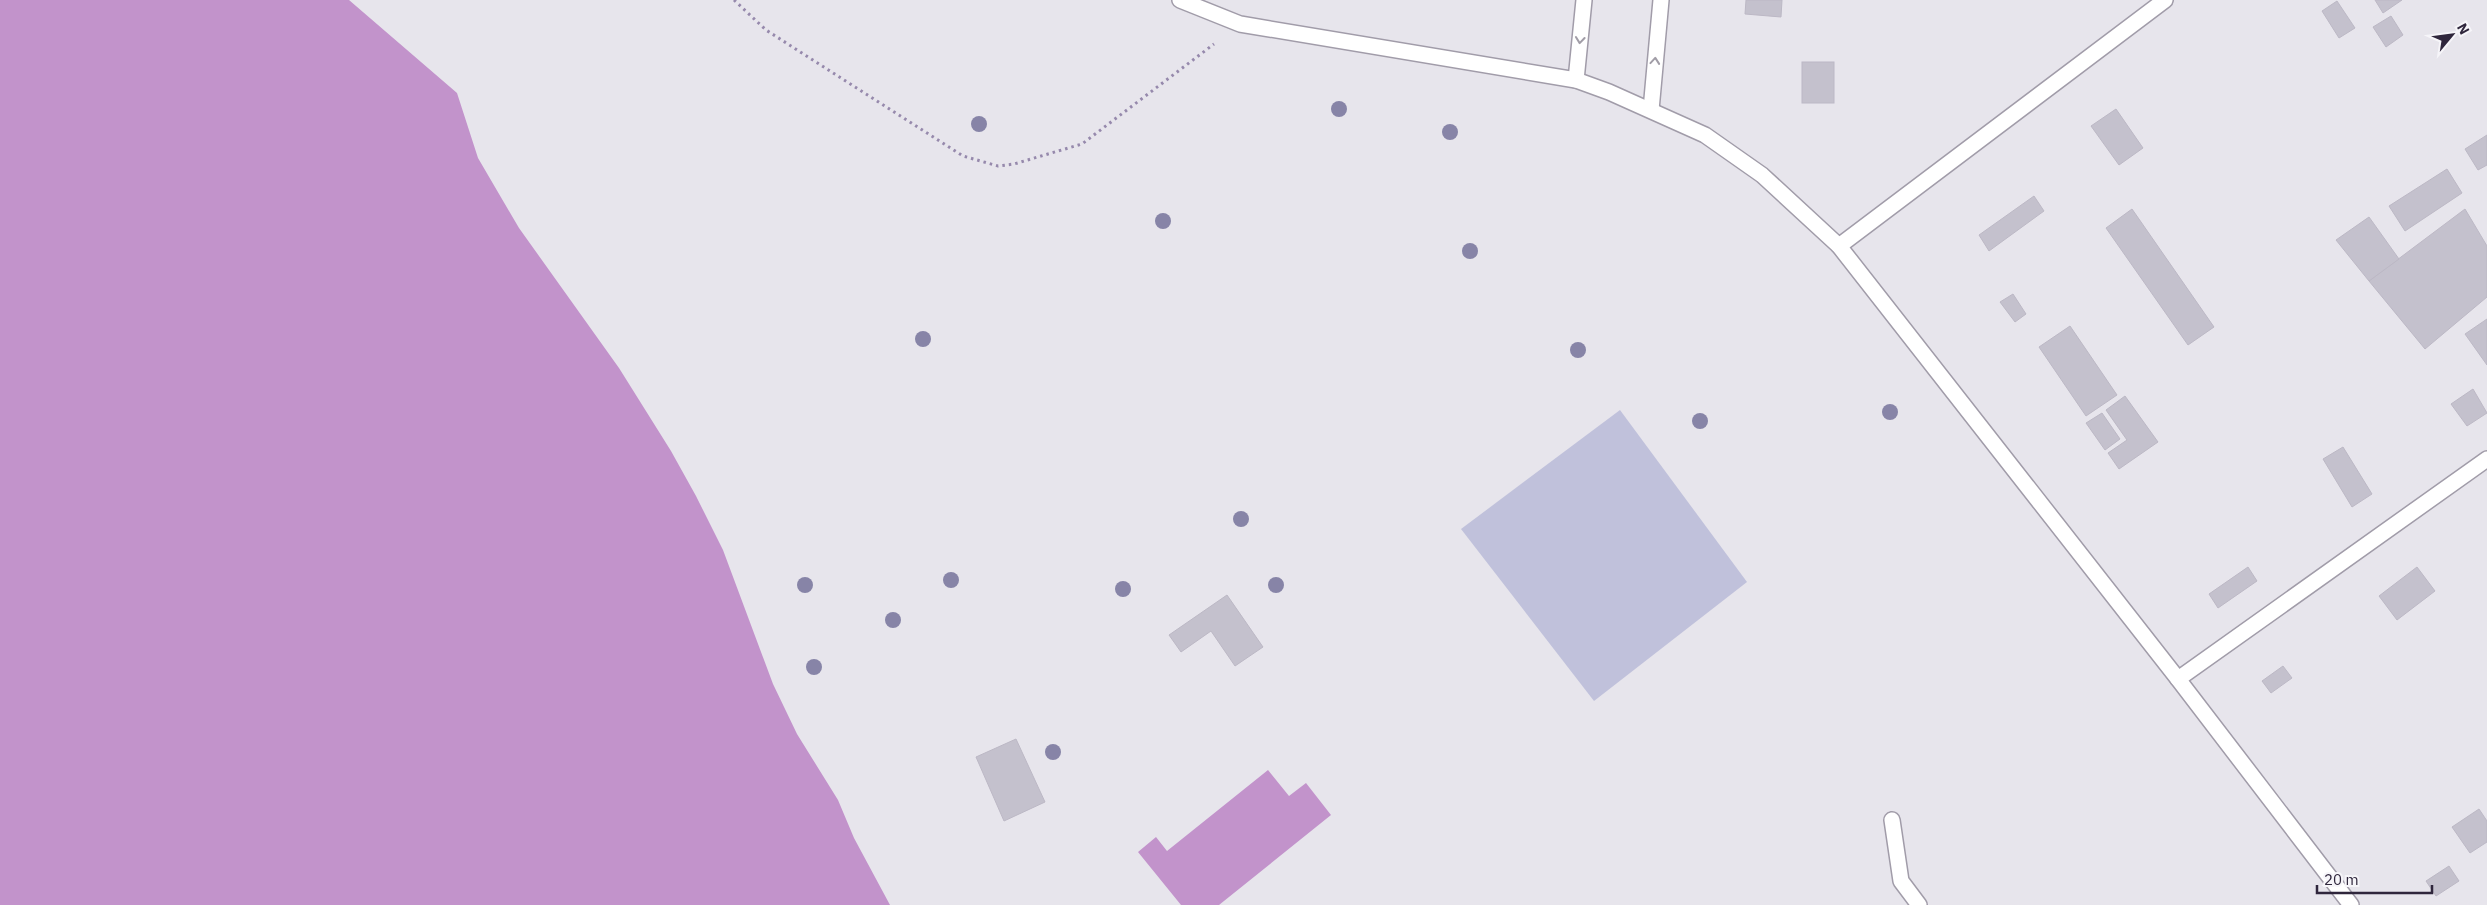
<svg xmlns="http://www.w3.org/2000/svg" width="2487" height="905" font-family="'IBM Plex Sans',sans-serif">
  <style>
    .green { fill: #c0c1db }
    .water { fill: #c293cb }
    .building { fill: #c4c1cd; stroke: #bcb8c5 }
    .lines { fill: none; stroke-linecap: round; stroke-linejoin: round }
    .minor-casing { stroke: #a19ca9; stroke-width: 18 }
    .path { stroke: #9689ac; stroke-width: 3; stroke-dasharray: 2.5 4; stroke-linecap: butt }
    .minor { stroke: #fff; stroke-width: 15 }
    .tree { fill: #8784a7 }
    .oneway { stroke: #a19da7 }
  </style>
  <rect width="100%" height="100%" fill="#e7e5ec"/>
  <polygon class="green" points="1620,410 1747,582 1594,701 1461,529"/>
  <g class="water">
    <polygon points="0,0 349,0 457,93 478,158 519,228 619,368 671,451 696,496 723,550 773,684 797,734 838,800 854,838 890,905 0,905"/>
    <polygon points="1268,770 1289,796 1306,783 1331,815 1219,905 1181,905 1138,852 1156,837 1167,851"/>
  </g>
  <g class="building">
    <polygon points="1746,0 1782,0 1781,17 1745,14"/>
    <polygon points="2375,0 2402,0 2383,13"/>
    <polygon points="2337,1 2355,28 2339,38 2322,11"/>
    <polygon points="2391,16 2403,35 2386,47 2373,27"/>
    <rect x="1802" y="62" width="32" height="41"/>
    <polygon points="2116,109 2143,148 2119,165 2091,126"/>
    <polygon points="2487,135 2487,165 2478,170 2465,149"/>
    <polygon points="2447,169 2462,193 2405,231 2389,206"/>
    <polygon points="2034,196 2044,211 1989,251 1979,235"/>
    <polygon points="2132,209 2214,327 2188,345 2106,228"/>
    <polygon points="2465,209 2487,246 2487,297 2425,349 2369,281"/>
    <polygon points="2369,217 2399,259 2369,281 2336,240"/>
    <polygon points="2013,294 2026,314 2015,322 2000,302"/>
    <polygon points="2487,319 2487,365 2465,334"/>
    <polygon points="2070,326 2117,395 2086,416 2039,347"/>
    <polygon points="2473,389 2487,413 2467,426 2451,404"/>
    <polygon points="2125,396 2158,442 2119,469 2108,453 2127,440 2106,410"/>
    <polygon points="2102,413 2120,439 2105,450 2086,423"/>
    <polygon points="2343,447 2372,494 2352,507 2323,459"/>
    <polygon points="2248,567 2257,581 2218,608 2209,594"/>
    <polygon points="2417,567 2435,591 2397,620 2379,596"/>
    <polygon points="1227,595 1263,647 1235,666 1211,631 1181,652 1169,635"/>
    <polygon points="2283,666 2292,678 2271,693 2262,681"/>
    <polygon points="1016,739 1045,802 1004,821 976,757"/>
    <polygon points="2479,809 2487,821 2487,842 2470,853 2452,827"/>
    <polygon points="2449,866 2459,881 2436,896 2426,881"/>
  </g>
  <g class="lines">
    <g class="minor-casing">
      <g id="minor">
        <polyline points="1180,0 1240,24 1576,80 1609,92 1705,135 1762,175 1839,246 2178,679 2351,905"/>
        <polyline points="1576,80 1584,0"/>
        <polyline points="1651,110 1661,0"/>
        <polyline points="1839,246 2165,0"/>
        <polyline points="2178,679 2487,459"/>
        <polyline points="1892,820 1901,881 1919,905"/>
      </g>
    </g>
    <polyline class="path" points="734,0 766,30 963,156 998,166 1014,164 1082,144 1214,44"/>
    <use href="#minor" class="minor"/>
  </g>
  <g class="tree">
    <circle cx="1339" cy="109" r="8"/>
    <circle cx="979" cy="124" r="8"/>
    <circle cx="1450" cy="132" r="8"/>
    <circle cx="1163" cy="221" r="8"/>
    <circle cx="1470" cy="251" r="8"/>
    <circle cx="923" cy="339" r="8"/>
    <circle cx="1578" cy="350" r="8"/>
    <circle cx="1890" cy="412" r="8"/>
    <circle cx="1700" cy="421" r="8"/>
    <circle cx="1241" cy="519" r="8"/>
    <circle cx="951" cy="580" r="8"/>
    <circle cx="805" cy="585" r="8"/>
    <circle cx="1276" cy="585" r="8"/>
    <circle cx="1123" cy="589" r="8"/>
    <circle cx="893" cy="620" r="8"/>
    <circle cx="814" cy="667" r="8"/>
    <circle cx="1053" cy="752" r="8"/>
  </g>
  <defs><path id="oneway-chevron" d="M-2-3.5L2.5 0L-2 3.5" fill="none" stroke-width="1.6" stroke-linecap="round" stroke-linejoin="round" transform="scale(1.25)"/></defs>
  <g class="oneway">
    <use href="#oneway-chevron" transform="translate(1580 40) rotate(96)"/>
    <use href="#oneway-chevron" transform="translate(1655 61) rotate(-85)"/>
  </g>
  <g transform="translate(2452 35) rotate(61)" stroke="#f6f5f9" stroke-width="4" paint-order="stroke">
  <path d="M0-4L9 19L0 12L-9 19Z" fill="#2f263c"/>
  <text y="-8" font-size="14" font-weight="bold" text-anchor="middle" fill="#2f263c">N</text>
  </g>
  <path d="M2317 885v8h115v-8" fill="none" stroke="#2f263c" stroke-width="2.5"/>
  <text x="2324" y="885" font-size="15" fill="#2f263c" stroke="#f6f5f9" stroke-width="4" paint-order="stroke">20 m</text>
</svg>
